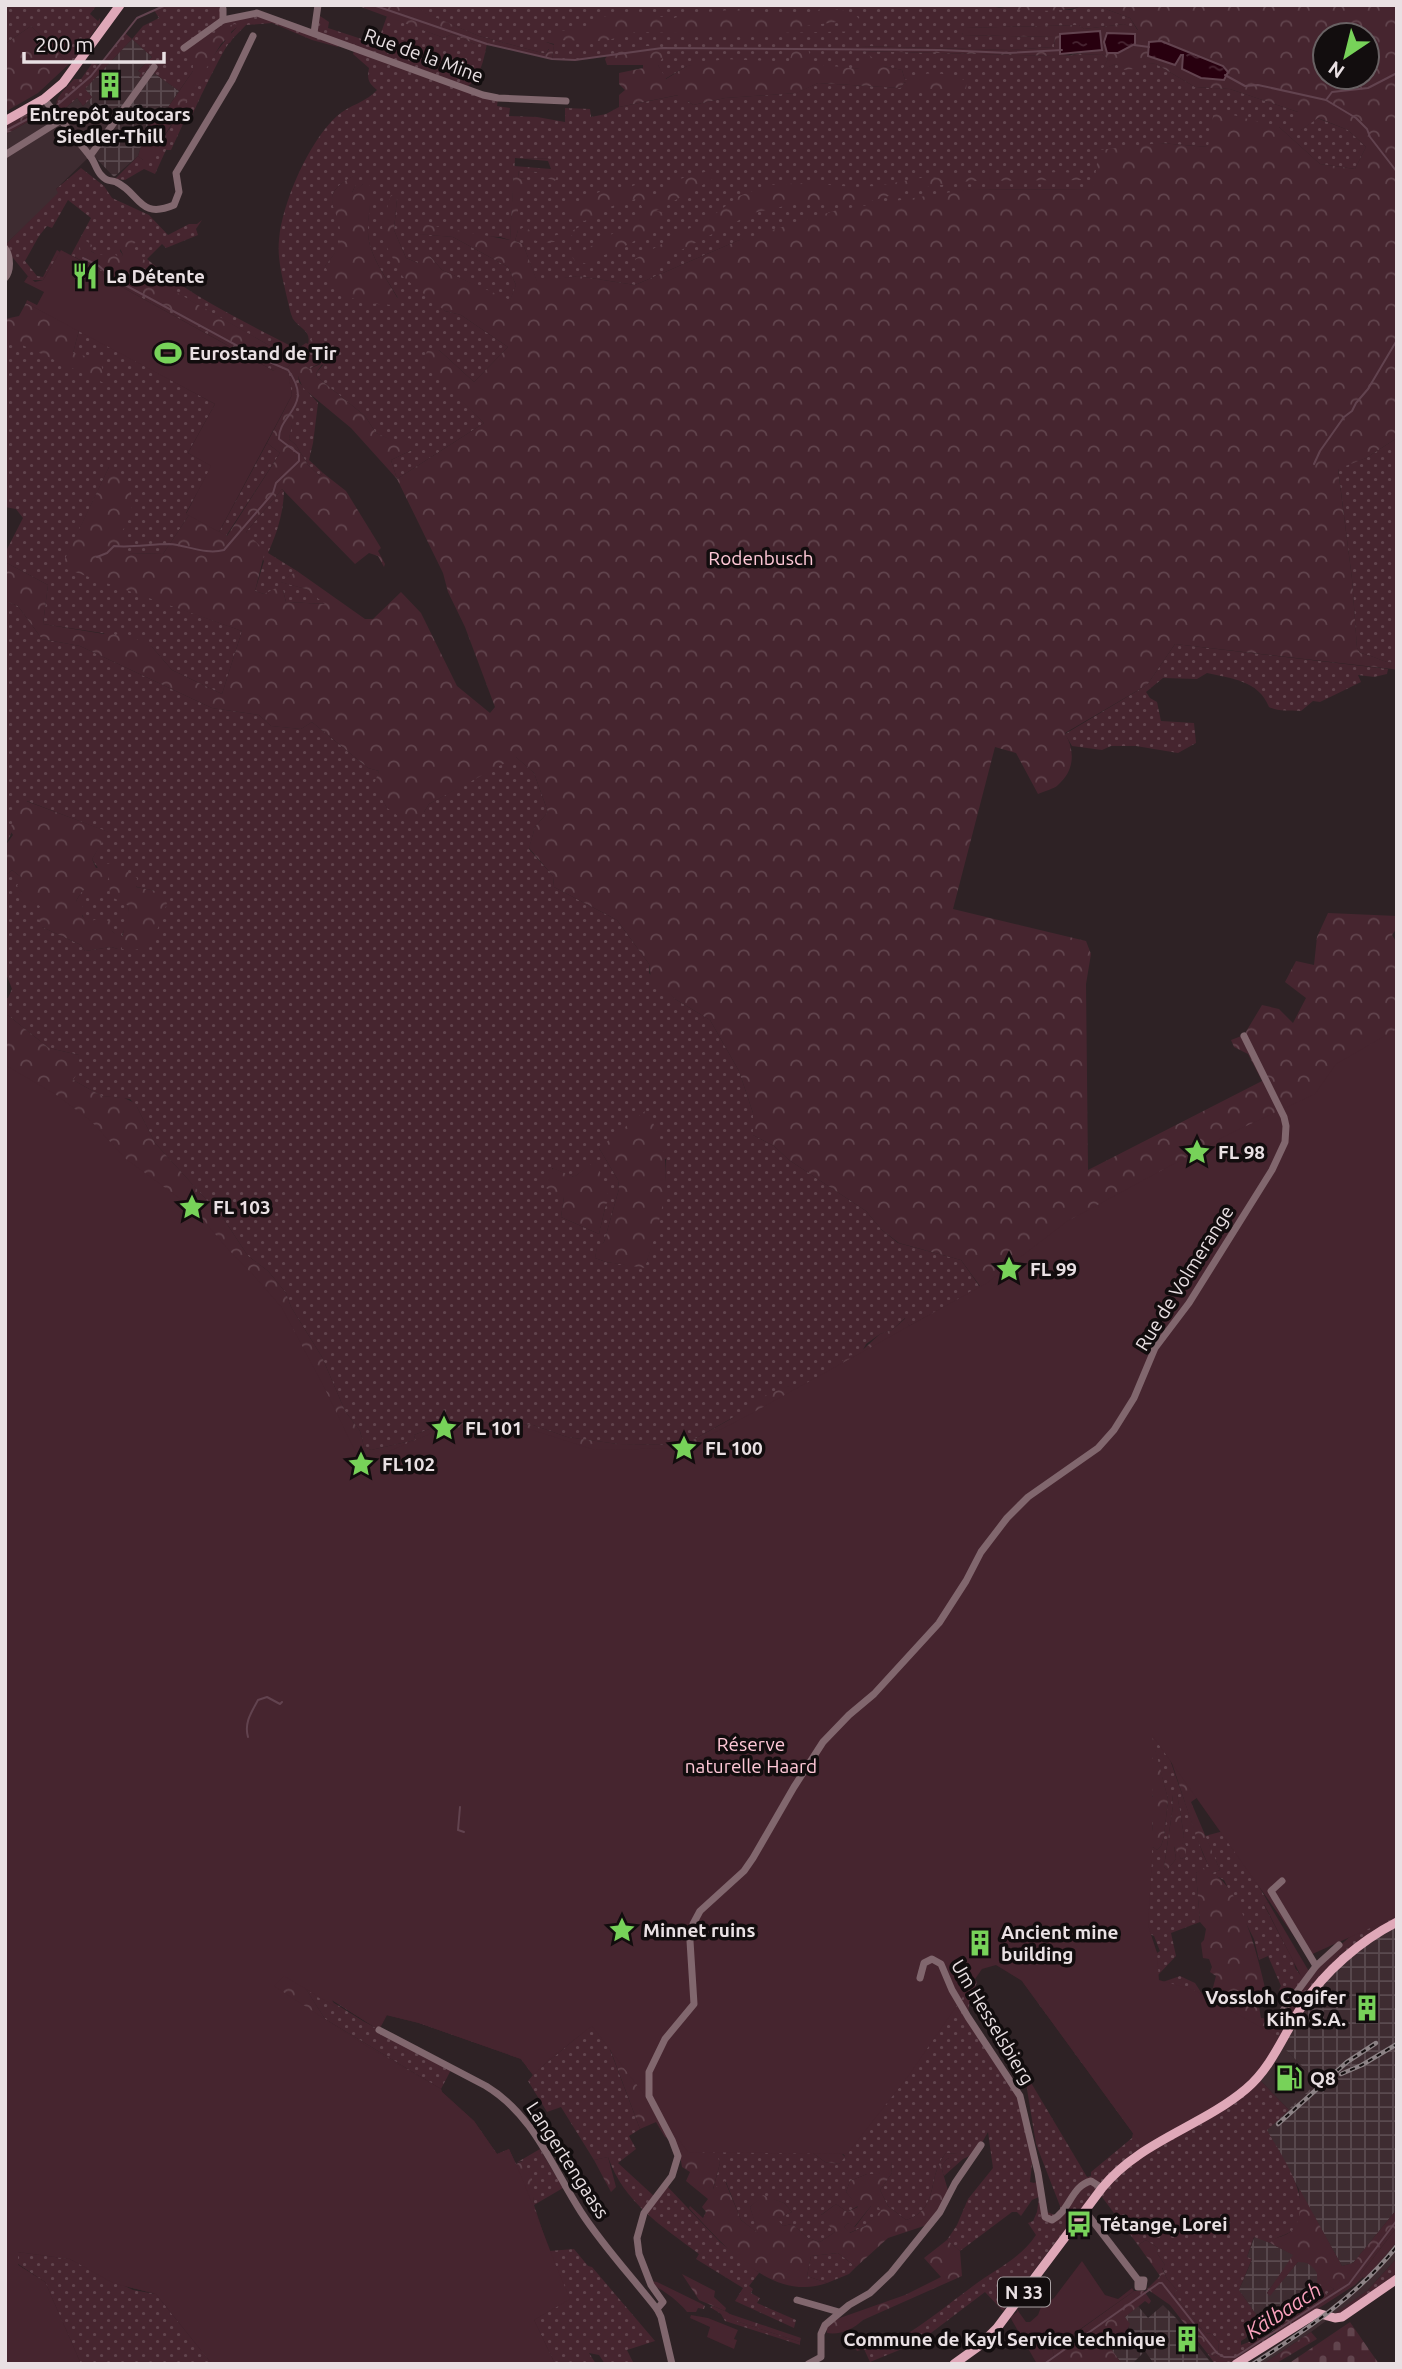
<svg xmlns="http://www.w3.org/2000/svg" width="1402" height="2369" font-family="Ubuntu,sans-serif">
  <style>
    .built { fill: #3e2c31 }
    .industrial { fill: url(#industrial-grid) }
    .grass { fill: url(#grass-dots); fill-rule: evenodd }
    .forest { fill: url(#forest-crowns); fill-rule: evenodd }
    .cemetery { fill: url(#cemetery-stones) }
    .green { fill: #46252f }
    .water { fill: url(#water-ripples); stroke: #62434f; stroke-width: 2 }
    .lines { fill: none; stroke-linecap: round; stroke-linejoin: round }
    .stream { stroke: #62434f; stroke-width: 2 }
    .minor { stroke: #81676e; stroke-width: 7 }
    .major { stroke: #dfa8b8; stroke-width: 9 }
    .rail-casing { stroke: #8c8285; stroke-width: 4.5 }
    .rail { stroke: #120d0e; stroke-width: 2; stroke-dasharray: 5; stroke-linecap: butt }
    .labels { text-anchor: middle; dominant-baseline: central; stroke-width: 7; stroke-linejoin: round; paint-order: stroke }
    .shield { fill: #120d0e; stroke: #a8a1a3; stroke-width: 2 }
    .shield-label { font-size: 18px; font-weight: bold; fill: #e9e0e3 }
    .street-label { font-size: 19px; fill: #e9e0e3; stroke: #120d0e }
    .poi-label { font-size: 19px; font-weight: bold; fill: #e9e0e3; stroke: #120d0e; text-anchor: start }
    .park-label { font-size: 19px; fill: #ffc8d7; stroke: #120d0e }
    .water-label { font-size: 21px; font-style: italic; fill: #faa2bd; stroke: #120d0e }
  </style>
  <defs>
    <pattern id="industrial-grid" width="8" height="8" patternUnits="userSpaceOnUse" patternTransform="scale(1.75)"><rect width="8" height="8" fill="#3e2c31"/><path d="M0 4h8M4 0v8" fill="none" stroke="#5a4a4f"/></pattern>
    <pattern id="grass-dots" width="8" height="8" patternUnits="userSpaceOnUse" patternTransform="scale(1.75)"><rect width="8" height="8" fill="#46252f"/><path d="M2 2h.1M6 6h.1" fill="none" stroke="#61444d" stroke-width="1.8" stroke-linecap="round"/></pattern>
    <pattern id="forest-crowns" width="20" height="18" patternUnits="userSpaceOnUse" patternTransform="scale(1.75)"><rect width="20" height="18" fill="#46252f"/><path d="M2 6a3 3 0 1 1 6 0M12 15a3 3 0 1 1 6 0" fill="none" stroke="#61444d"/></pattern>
    <pattern id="cemetery-stones" width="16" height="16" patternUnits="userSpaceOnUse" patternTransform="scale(1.75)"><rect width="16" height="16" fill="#46252f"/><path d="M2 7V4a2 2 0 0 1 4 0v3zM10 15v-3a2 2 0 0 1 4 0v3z" fill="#61444d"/></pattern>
    <pattern id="water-ripples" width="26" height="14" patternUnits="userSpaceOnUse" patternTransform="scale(1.75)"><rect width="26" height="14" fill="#28000f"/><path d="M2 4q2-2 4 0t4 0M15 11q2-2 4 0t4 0" fill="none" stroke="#472532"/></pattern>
  </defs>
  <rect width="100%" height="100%" fill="#2e2225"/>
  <g class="built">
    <polygon points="77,98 83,106 87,102 115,121 90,156 56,189 59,193 5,245 5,135 38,116 45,119 51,115 49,111 55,106 58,111 62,111"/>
    <polygon points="1280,2044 1318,2082 1289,2110 1258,2078"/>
    <polygon points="1397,2242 1397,2258 1368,2290 1311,2332 1263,2364 1248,2364 1305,2327 1354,2289"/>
  </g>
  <g class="industrial">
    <polygon points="132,39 152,57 138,71 141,73 139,76 141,78 153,62 159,67 154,73 179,91 162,116 157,120 149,122 138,156 114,177 92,154 115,121 87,102 92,97 84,90"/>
    <polygon points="1397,1922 1397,2209 1353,2263 1342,2266 1266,2130 1318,2082 1280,2044 1334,1968"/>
    <polygon points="1255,2236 1294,2255 1267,2293 1270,2295 1298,2262 1305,2262 1312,2265 1324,2282 1276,2327 1273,2325 1274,2330 1267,2334 1266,2329 1239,2290 1252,2260 1247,2257"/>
    <polygon points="1163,2305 1176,2318 1212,2364 1154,2364 1145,2351 1132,2364 1122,2364 1112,2350 1131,2334 1125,2317 1138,2306 1148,2318"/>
  </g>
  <g class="grass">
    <polygon points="5,5 97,5 90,14 98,21 100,18 100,23 74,60 69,64 31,26 5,44"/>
    <path d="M162,5h59l2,15 27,-7 64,20 3,-19 12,8 -1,6 49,16 10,-28 57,22 8,-4 23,10h12c-4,18 -6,32 -21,44l32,10 -1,8 13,2 -1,8 28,1 28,5v-14l25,1 1,8 15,-3 13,-7 60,-12 14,10 32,-7 71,-5 22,-10 82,5 5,-6 5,7h56l-61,-9 -3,-10 -19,-4 -23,3 -102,-8 -71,5 -22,13 -7,-14 -50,-10 -33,5 -23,-1 2,-15 -8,-2 3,6 -3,6 -67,-18 -55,-23 -6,-6 -16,-2h585l13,3 71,2 13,-5h11l35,13 8,13 -14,-7 -40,5 -5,-4 -114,3 -3,7 93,2 -1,10 -45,3 -149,-4 -2,5 199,5 45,-2 6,5 -5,10 13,-5 18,4 -1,-7 23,3 39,23 35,2 68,23 3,18 16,-12 31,12 18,17 -11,22 -35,-5 -41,-37 -71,20 -48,-4 -67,47 -122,-1 -234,52 -102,44 -57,-9 -41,6 -14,-38 -8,-3 3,-11v-41l7,-10 -6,-1 -1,-8 23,2 14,9 -2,-22 -38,-1 -5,82 -10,-3 -81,-3 34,3 55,30 8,18 -6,16 -68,-31 -13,-15 -11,8 -12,-5 -12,-28 3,-32 -14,42 62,71 16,4 47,32 -34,35 -35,-32 -15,11 -7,-5 67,67 -87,56 -6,-19 21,-10 -36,-17 -11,-17 -48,-39 -1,-4 7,-8 -3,-2 -11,6 -8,-7 18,-21 -4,-6 -7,9c4,-13 -9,-16 -15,-25 -3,-6 -4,-14 -6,-21 -4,-19 -10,-38 -8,-58 3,-37 30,-99 58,-124 12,-11 30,-14 40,-26 -9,-7 -10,-11 -8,-22l-16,-14 1,-3 -15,-9 -1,5 -26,-7 -40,-17 -26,2c-6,7 -14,13 -19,21 -6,9 -37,70 -37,77l-7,1 -12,26h-5l-11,24 -11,-5 -19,11 -10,-1 23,-23 5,4 19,-20 10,-15 8,-2c0,-4 -1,-8 0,-11 4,-18 44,-72 57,-85l-23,11 -21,21v12l-14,20 -25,-18 5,-6 -6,-5 -12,16 -2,-2 2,-3 -3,-2 14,-14 -20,-18 -47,50 7,8 -9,9 -6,-8 -15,13h-4c-7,-12 9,-23 16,-32h7l12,-17 7,4 25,-33 7,6 11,-13 16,-8 -5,-8zM354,176l1,10 -4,9 12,-11c11,23 4,27 5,49 1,23 19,46 30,65l-73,-32c7,-9 15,-17 16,-29 2,-29 -28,-40 13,-61z"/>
    <path d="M81,168l23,18 8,12 37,17 19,20 21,-11h8l5,-4 -6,9 2,6 -32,13 -4,-4 -15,15c42,37 100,64 150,90l-18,2 -141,-80 -13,-31 -5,11 3,4 -4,4 -22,-4 -6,-4 -8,7 16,8 15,13 144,78 20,6 2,4 7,1 6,-6 4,5 2,15 19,21 -5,40 -4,17 14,13 -3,3 -12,-11 -12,-20 -7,-6 8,-44h-5l-5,-23 -13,-1 -163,-90 -14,-12 -26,-14 20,-37 -23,-18 -16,28 -5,-2 -8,10 -14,25 12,15 6,1 14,-27 3,2 -17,28h-12l-26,-32v-3l53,-52 -2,-4z"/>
    <polygon points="79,330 215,404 188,453 212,466 186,513 189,515 163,554 128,553 114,540 109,467 62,566 242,631 222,694 172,670 152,647 115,635 43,624 48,585 5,562 5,553 23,518 16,509 5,507 5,337 73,353"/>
    <path d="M1397,438v232l-5,-1v-6c-12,-2 -20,-8 -32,-10l-3,-5 -5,-69 -14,-111 28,-10z"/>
    <polygon points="267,443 280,453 226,536 219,532"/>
    <path d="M282,489l2,3c-1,22 -7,41 -16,61l29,18 -16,11 25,7 21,15 -41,-2 -3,-12 -19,4 -9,-3 9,-30 -18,-29z"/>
    <path d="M5,601l13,5 24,33 38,7 132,62 47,7 12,11 30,3 11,-7 56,46 11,3 -4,13 12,24 37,4 5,-8 86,-48 19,17 14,39 -13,15 -6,22 24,27 1,11 63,33 32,44v9l26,26 35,21 29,51 14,42v22l21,11 15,14 77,51 16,19 16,13 63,17 19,27 -71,39 -4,-8 -13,12 -12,4 -14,10 -4,8 -37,25 -24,9h-12l-98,55 -16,4 -57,-1 -51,-7 -34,-12 -42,-3 -49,2 -28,11 1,5 -44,10 -7,-3 -4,-16 -15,-20 -23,-54 -31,-50 -5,-14 -18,-22 -20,-15 -25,-38 -68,-75 -18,-36 -7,-8 -28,-3 -29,-16 6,-25 -30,-7 -44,-35v-15h3l4,-9 -7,-18v-95l7,-6 9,7 -3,10 11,13 12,6 1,21 39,18 4,6 26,-4 7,2c0,-26 -15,-17 -31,-28 -6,-5 -8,-13 -11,-20l6,-10 27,-16 20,31 -2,17 -6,14 35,-46c-21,-4 -55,-12 -64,-32l16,-27 -81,-31 -22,45zM599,1148l67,11c1,38 -10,72 -21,108l-39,-5 -11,-4 2,-10 7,-6 15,-53 -1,-9zM595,1162l11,42 -7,30 -38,-17 3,-20 -12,-29 22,9z"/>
    <path d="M1175,644l213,25 -1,5 -13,3 -16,-2 3,7 -41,20 -7,-1 -12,10c-11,-1 -22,1 -32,-4 -11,-27 -37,-28 -62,-34l-10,6 -34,-1 -17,14 4,6 7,4 4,19 33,2 2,20 -18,10 -42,-7h-25l-9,4 -30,-4 -7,-12 82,-49z"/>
    <path d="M1095,1576l15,7 13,1 78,31c16,27 61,45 89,60h4l6,-6 39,-3 3,-9 55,-16v16l-22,13 -31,10 -6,5 1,8 4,8 39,-21 15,-1v22l-33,19 -1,21 -8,-18 -21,7 2,34 18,-4 10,-16 2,12 10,14 -4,6 -12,2 -22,15 -10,1 -12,11 2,4 14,-5 28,-17 18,-3 1,20 -22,15 -20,-6 -12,9 1,17 -17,9 -23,-29h-6l16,24 25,26 15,4 8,-27 53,-4v80c-32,18 -60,40 -84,68 -22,27 -35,60 -55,88l31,32 -22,20c13,24 49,72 27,99 -7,7 -17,6 -24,14l-16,-6 -7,20 5,2 -13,31 23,33 -5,-1 -2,7 -5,1 -4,8 -5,3v4l8,-3 7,-8 8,4 4,-2 2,3 -40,25h-15l-8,-11 8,3 3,-3 1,-11 -7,-8 -7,-1 -31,-39 3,-4 -10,-11 -5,-12 3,-2 -8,-12 1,-5 -12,-8 -8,5 -42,-56 -93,122 -18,-19 -66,50 -49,20 -6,-13 -7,2 -2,-3 33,-11 3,4 5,-1c28,-15 51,-35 77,-54 23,-17 47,-27 63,-51l-8,-12 5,-2 4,-9 2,-15 -7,3 -11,16 -4,-4h-5l-52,39 -13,-11 10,-15 11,-26 25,-31 -5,-36 -12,21 -13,6 -19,17 -3,-10 6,-7 11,-5 -12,-1c-20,23 -5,56 -40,67l-18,-14 -8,-16 12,-17 -1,-11 -7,-1 -5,14 -12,-1 -17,7 -4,11 12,14 -11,6 -11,-8 -15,11 14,17 -15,10 -12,-4 -16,-14 -9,2 -7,-7 16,-7 -8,-9 -21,-7 -13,11 9,27 -18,-14 -15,-38 -13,8 7,-27 -26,-49 -32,-38 -3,-14 -7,1 13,-24 6,9 31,14 4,10 -6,7 2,11 -14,3 9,10h4l5,-10 7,2 -8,15 10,2 10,-17 20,-5 41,43 39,29 14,2 6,-8 -84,-90 -53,-81 -9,-23 -4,-22 2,-20 -4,12 -3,18 -18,-47 -14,-2 11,-11 -11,-29 3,-18c-22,-21 -67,-9 -94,-7l-4,13 -26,23 7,16 -55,27 -16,-1 -19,-9 -9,16c-22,1 -26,-2 -37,-21l4,-15 40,-28 24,-5 -8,-23 26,-1 2,-6 13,4 2,6h4v4l11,6 -3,5 21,12 17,-13 1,-12 -4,-9 36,-9h63l5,6 -4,11 4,7 74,-11 25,2 12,-6 4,-8 1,8 5,2 61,-62 2,-7 89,-21 27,-14 37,-31 8,3 11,-11 43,-72zM1097,1584h12l12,4 71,41 26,23 102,115 6,12 -14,19 -5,-1c1,-33 -33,-48 -58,-61l-2,21 26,52 -1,6 -17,21 59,76 15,24 34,-16 3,3 -50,43 -11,15 -10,-13 -1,-6 -30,-57 4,-3 -30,-52 -7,-21 -26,7 15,34 -8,3 -9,-19 -42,-120 3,-4 5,1 29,44 -8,-15 8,-7 3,-8 -9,-17h-43l19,71 -4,38 -3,9 -4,4 -4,-3 -17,3v-2l15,-5 2,-22 -6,-2 -2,-8 8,-17 -8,-2 -7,-13 3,-11 -24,-46 -3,1 -10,-10c2,-36 9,-40 38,-59l5,4 7,-1 -12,-14 -12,13 -13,6 -5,-10 -17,10 -7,9 11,4 -3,6h-8l-3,13 -9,-1 -3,-13 -14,5 3,15 -65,40 -20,9 -3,-2 57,-36 21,-66 41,-59zM969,1747l2,5 -18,13 -53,9 36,-2 10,3 -5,7 29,32 47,27 42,-29 42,19 -1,8 18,4v4l-16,3 20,6 -30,13 -45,-24 -34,17 9,19 20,8 10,20 11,11 21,-6 11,10 29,15v4l-12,4 -2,8 7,12 6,-1 18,15 6,-2 -4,-5 4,-11v-28l-5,19 -6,-9 10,-13 8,4 6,15 -3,2 -2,-4 3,26 18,-19 -5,-23 29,-11 -4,-49 7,-4 21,11 30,59 5,21 9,-4 13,30 -2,4 13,10 -18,24 -2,-2 -3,4h-8l-3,5c-17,-11 -31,-22 -48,-32l-4,1 -11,-17 -15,-7 -20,7 3,10 -4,5 -4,-6 -6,4 -13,-8 -11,5 -8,-3 -1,1 10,6 10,-2 2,2 -8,4 22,11 -1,4c-30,-6 -45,-30 -69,-45l5,-12 -8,-2 -1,13h-5l67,58 -8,19 -11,2 -99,-68 111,152 -1,5 -41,34v4l-4,1 -57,-96 -4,2 10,61 24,62v6l-5,3 -8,-3c-5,-12 -1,-28 -9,-39v8l-4,2 -4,-1 2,-18 4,-3 -16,-65 -52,-79 1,-12 8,-23 -11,-12 -11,-41 -22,-21 -10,-38 -15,-4 -26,8 -31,-12 17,-25 -4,-3 9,-42 -1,-6 26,-12 -28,8 -35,38 -5,-3 25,-32 22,-20 72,-11zM1177,1794l7,42 -3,7 5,2v12l-5,2 -7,-15 2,15 -9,11 -3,-3 9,-61 -1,-11zM1206,2003c8,8 19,19 18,32 -2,22 -22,46 -44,50 -16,4 -32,-5 -45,-13l-2,-10 8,-18c2,27 26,24 46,21l15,-19 9,-21zM1238,2023l15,16c-10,41 -57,56 -91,73l-4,-2v-6c27,-12 53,-22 67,-50 5,-11 6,-20 13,-31z"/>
    <path d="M415,1952l123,118 54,-45 14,14 34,90 -11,7 7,13 -18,14 37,34 11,-12 54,57 39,31 -10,13 4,3 -2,4 9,5 -3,5 39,17 -2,8 -59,-27 8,-13 -47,-29 3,-5c-37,-28 -75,-51 -91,-97l-14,3 -33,-53 -14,5 -19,-31 5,-6 -12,-16 -102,-36z"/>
    <polygon points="302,1983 363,2021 452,2068 441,2089 325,2019"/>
    <polygon points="540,2149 563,2188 534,2205 531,2179 522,2161 516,2163"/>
    <polygon points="871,2206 878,2206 882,2211 865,2226 849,2233 844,2227 848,2223 855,2227"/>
    <polygon points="574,2249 588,2266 592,2267 655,2341 627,2350 634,2364 605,2364 599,2355 589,2353 596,2364 555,2364 534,2320 569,2299 549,2251"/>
    <polygon points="18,2252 70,2259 133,2290 156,2294 212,2364 81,2364 45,2282 18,2264"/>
    <polygon points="838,2253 856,2267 849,2274 827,2283 807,2276 811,2256"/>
    <polygon points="1397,2258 1397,2275 1392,2279 1344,2312 1333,2315 1368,2290"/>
    <polygon points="1317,2281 1324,2282 1334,2289 1290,2318 1284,2310 1313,2292"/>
    <polygon points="713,2306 727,2312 739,2322 800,2342 800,2345 725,2321 721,2314 710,2307"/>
  </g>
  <g class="forest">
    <polygon points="356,5 418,7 425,13 479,36 546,54 549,49 543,48 546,42 554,45 552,59 487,44 475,44 452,34 444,38"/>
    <path d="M987,5h97c-25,10 -71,5 -97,0z"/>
    <path d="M1095,5h302v433l-31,20 -28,11 14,110 5,69 3,5c12,2 20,8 33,10l-1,6 -217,-25 -28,41 -82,48c10,18 10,37 -7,52 -4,4 -14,6 -20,9l-22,-41 -21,-6 -42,162 133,32 5,13 -5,30 2,186 174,-89 -14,-27 -14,-7 -3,-7 13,-5 18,-30 17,4 14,14 13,-25 -21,-16 11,-21 18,4 3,-28 11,-24 69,3v12l-5,7 5,8v698l-189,-15 -403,489 40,42 -6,7 -14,-2 -39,-29 -72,16 6,14 -7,26 12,-8 16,39 17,13 -8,-26 13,-12 21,8 8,9 -15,7 6,7 9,-2 16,14 12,4 15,-10 -15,-16 16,-12 11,8 11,-5 -12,-15 4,-11 17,-7h12l4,-13h8l1,12 -12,17 8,16 18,14c35,-11 20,-44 40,-67l14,1 -13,5 -6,7 8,28 -19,30 -42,14 -32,29 -18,-14 -27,3 -4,20 20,7c-55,20 -105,-39 -138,-75l1,-2 13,12 3,-6 -4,-5 6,-8 -22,-18 4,-9 -8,-5c-2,-13 -3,-25 -17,-30l-9,-15 -16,7 -34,-91 -15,-12 -53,44v-6l-119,-41 -32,-8 -8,15 -49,-31 -8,1 -16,-11 19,30 116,70 1,3 32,29 23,33 12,-5 7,15 7,-3 9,18 2,26 15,46 21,48 -36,21 21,44h-343l-56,-70 -43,-11 -43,-24 -52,-7v13l27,17 36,82h-76v-1351l44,35 30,7 -2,19 -4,6 29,16 22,2 11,5 20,40 68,75 25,38 20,15 18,22 5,14 31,50 23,54 15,20 4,16 7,3 44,-10 -1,-5 28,-11 49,-2 42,3 34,12 51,7 57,1 16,-4 38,-21 41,-27 19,-7h12l9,-3 41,-28 4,2 25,-23 12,-4 14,-12 3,8 71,-40 -19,-26 -62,-17 -17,-13 -16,-19 -77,-51 -15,-14 -21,-11v-22l-14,-42 -29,-51 -35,-21 -24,-21 -2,-14 -32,-44 -63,-33 -1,-11 -24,-28 6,-21 13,-15 -14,-39 -18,-16 -87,47 -5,8 -19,9 -18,-13 -13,-24 5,-13 -11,-3 -56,-46 -11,7 -30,-3 -12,-11 -47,-7 -132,-62 -38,-7 -24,-33 -13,-5v-39l43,23 -5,39 61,10 3,-5 8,6 10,-2 27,14 20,23 50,24 20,-63 -181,-64 48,-100 17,11c8,27 9,39 -11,62h13v13l35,1 26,-39 38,21 53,-83 -13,-10 25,-48h6l-9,44 7,6 12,20 12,11 3,-3 23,18 35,57 -3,3 7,13 -1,3 -6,-11 -9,-3 -14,11 -73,-75 -36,43 19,19 -10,40 9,3 14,-7 5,3 3,12 39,2 -19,-15 -26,-7 17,-11 68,48h8l28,-27 20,21 36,73 33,27 5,-6 -30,-80 -17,-35 -5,-19 -46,-94 -46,-51 -47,-39c-5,-8 -7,-18 -11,-27l-6,6 -7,-1 -2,-4 -20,-6 -144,-78c-12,-10 -44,-23 -31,-40l9,6 -1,6c8,6 12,4 20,-1l8,8 4,-3 -5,-12 7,-3 2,-7 9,-5 5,8 -9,10 14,16 -7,9 140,80 18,-2 9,-6 2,1 7,-10h4l1,7 -18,21 7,7 14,-6 -7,10 1,4 48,39 11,17 23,10 10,-5 6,4 -3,8 -21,10 6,19 87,-56 -74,-72 14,9 3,-9 12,-1 35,32 34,-35 -47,-32 -16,-4 -42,-34 -20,-37 -1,-15 9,-30 6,3 -3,32 12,28 12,5 4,-4 -2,-7 9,3 13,15 68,30 6,-15 -8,-18 -55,-30 -35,-3 -1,-7 6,-3 87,16 4,-74 37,3 -3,-8 -33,-3 38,1 4,17 -2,5 -13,-5 -1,-4 -23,-1 1,7 7,1 -2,9 -6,2v40l-3,11 8,3 14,37 41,-5 57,9 102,-44 100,-31 134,-21 122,1 6,-40 61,-7 48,4 6,-37 65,17 41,37 35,5 11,-22 -18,-17 -30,-12 -17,12h-5l-4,-4 6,-14 -68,-23 -35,-2 -39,-23 -22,-2v7l-11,1 -7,-6 -14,6 6,-11 -6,-5 -45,2 -199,-5 1,-5 150,4 45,-3 1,-10 -93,-2 2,-7 115,-3 5,4 40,-5 14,6 -8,-12zM1100,32l1,18 -30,5 -11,-1 1,-20zM1325,35h42v42h-42zM1161,41l62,25 -39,-11 -23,5 -13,-3zM871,2206h7l3,5 -16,15 -15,7 -6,-6 4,-4 6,4z"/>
    <polygon points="825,7 854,13 859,19 791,28 872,31 719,34 636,32 605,41 551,40 553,31 593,29 595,19 618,13 674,18 687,14 740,9 742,14 809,14"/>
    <polygon points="235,24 238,26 231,32 233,38 230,43 225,40 221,44 180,112 179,126 171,125 149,159 143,160 138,156 149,121 157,120 162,116 193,71 193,60 187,56 195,45 209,34 214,38 227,26"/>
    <polygon points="31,26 69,64 38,93 5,112 5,44"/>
    <path d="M640,46h19l6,8 -7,11 8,14 21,-13 37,-7 65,3 4,-13h15l5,15 47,5 3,-11 6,-3 14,11 19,4 3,10c21,-10 40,-8 62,1l-1,8h-57l-4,-7 -5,6 -82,-5 -21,10 -72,5 -32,7 -5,-4 -9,1 -1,-7 -59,12v-12l6,-5 -6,-6v-11l24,-5v-3h-36l-2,-6 3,-4z"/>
    <polygon points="43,108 51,115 45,119 38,116 5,135 5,125 37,109"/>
    <path d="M708,171l6,4 -1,4 -57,32 11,2c-21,26 -46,36 -76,47l1,7 -8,-4 -8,-1 -4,-5 -1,-11 2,-2 10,7 63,-37 -9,-16c-9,5 -12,4 -22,7 -10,3 -18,13 -31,16l-12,-5 -6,-12 6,-3 11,4 2,-8 32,-11 4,5 14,-6 8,1 9,14 14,-9 -3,-11 7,7 6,-7z"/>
    <polygon points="1061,172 1085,174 1085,180 970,181 913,189 868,202 794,204 753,213 658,262 644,276 635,259 715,214 739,196 769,185 806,183 854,187 877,186 920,178"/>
    <path d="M355,175v11l-3,7 11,-9h6c4,15 -2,33 -1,49 1,23 19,46 30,66l-1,4 -5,2c-34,-2 -51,-4 -67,-39 7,-9 14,-17 15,-29 3,-28 -28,-39 15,-62z"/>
    <path d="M581,226l-2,6c-27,14 -29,12 -58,5l-2,-7 5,-3 20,11 26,-6z"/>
    <polygon points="26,303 79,330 73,353 101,360 104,383 5,337 5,319 19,316"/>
    <path d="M26,801l83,31 -17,27 4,9 17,-6 24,16 -1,9 20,4 11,12c-7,21 -15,54 -45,46 -1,-15 5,-28 7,-43l-19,-10 -1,-19 -10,21 -7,-2 -6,-7 -4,2 -6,10 6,4v11l7,6 10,-4 13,4 -1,8 7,7v12l-7,-2 -26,4 -4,-6 -39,-18 -5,-11 3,-10 -12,-6 -11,-14 4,-9 -9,-7 -7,6v-30l8,-11 -3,-5 4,-13z"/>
    <path d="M645,1111c37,48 17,104 0,157l-39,-6 -11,-4 2,-11 7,-5 15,-53 -1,-9 -19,-32z"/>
    <polygon points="595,1161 610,1200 606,1204 599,1234 561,1217 564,1197 544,1187 553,1168 574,1177"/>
    <path d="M1093,1586l115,204 -17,12 29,68 -8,3c32,17 48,93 56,127l-9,7 2,11 9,1 2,3 -3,4h-8l-2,5c-17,-11 -32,-22 -49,-32l6,-23 -6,-4 2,-5 -3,-8 -6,-1 -2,-15 3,-3 2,-11 -6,-7 -4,-49 7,-5 8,4 -15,-36 -31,-94 -15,-13 18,70 -4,38 -3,9 -4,4 -4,-3 -17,4 15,-9 2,-21 -6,-2 -2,-8 8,-16 -8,-3z"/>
    <polygon points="1177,1793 1184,1836 1182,1843 1186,1845 1186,1857 1181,1859 1174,1846 1176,1859 1167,1870 1164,1867 1173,1806 1172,1794"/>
    <polygon points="608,2157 616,2187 611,2192 594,2160"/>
    <path d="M1299,2188l43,78 11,-3 44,-54v18l-37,48 3,2 -8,8 -78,50 -5,-10 4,2 5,-6 -3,-4 6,-7 6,8 44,-29 -10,-6 -7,-2v-8c-5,-8 -9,-11 -19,-11l-28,34 -3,-3 26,-38 -23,-12c5,-6 8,-5 15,-8 18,-7 15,-31 14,-47z"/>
    <path d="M947,2240l13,11 2,25 -99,44c-10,9 -22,15 -36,13l-1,-5 11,-9 68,-24 36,-18 -17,-19z"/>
    <polygon points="1146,2240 1158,2248 1157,2253 1165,2265 1162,2268 1167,2279 1177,2290 1174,2294 1205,2333 1212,2334 1219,2342 1218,2353 1215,2356 1207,2353 1170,2305 1147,2289 1160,2276 1138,2245"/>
    <polygon points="682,2274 715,2291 714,2297 726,2308 725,2311 699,2300"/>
    <path d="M650,2281l7,1 43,21 5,3 -1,3 -6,-1 -2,4h-9c-5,-8 -28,-26 -36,-27z"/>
    <polygon points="1134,2291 1144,2291 1151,2301 1149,2304 1145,2301 1125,2317 1130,2324 1121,2342 1112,2350 1122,2364 1042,2364 1054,2356 1052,2350"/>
    <polygon points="727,2313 801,2338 800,2342 739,2322"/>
    <polygon points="1311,2332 1317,2339 1275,2364 1263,2364"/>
  </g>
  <polygon class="cemetery" points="1350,2322 1379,2364 1288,2364"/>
  <g class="green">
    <polygon points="61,250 97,269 111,281 274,371 277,367 288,372 292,395 219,532 186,514 211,466 188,453 215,404 26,303 27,300 37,305 44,292 24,282 28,276 35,282 43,280"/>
    <path d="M1397,1029v887l-89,40 -156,-221v125l-4,65 9,28 2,27 35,10 85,47c-7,13 -14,25 -23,37 -26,31 -78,53 -113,73l-121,-166 -26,-16 -14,4 -73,106 -62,79 -159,-2 -96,-126 -39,30 -20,19 -12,-16 -102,-36 -33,-8 -7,15 -47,-30 4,7 -52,-31 -10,10 94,61 73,42 1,3 32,29 23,33 12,-5c23,49 39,100 61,150l-36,21 21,44h-343l-56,-70 -43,-11 -43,-24 -52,-7v13l27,17 36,82h-76v-1299l50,29 36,27 35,38 68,50 32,38 31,32 25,29 41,77 38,78 83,-35 76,-2 75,24 89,-2 59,-30 244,-135 79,-61 163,-88 86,-40 21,-30z"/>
    <polygon points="1268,1902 1310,1973 1304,1982 1264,1904"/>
    <polygon points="1397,2227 1397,2242 1365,2279 1360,2275"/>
    <polygon points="1082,2261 1105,2295 1118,2299 1132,2288 1134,2291 1052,2349 1054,2356 1042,2364 1037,2364 1010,2317 1017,2312 1016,2308 1026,2322 1030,2322 1038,2315 1041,2307 1054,2298"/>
    <polygon points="691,2315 708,2318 738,2330 734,2339 737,2340 734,2349 707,2337 710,2327 690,2318"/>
  </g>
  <g class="water">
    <polygon points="1100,31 1102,50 1060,54 1060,34"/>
    <polygon points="1107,33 1135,34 1135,44 1118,53 1107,53 1104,42"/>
    <polygon points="1161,41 1223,66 1228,72 1224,80 1201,78 1182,69 1183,55 1181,55 1175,65 1148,56 1149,42"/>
  </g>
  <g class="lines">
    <g class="stream">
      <polyline points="373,5 487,44 552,59 575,60 662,48 940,50 1009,53 1062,50"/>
      <polyline points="1134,45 1149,47"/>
      <polyline points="1225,75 1245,86 1258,85 1326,100 1332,92 1368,88 1397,73"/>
      <polyline points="1326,100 1356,118 1367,129 1370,137 1397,172"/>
      <polyline points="56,106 91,76 137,18 166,5"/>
      <polyline points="5,131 37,114 48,112"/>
      <path d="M83,258l16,8 15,13 144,78 30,13c27,37 -10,44 -9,69l20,15v7l-23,22 -3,10 -49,57c-19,5 -37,-5 -55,-6 -19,0 -37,4 -55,2l-7,7 -10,4"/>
      <polyline points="1314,464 1320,451 1344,417 1352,411 1356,403 1368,389 1397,340"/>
      <path d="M248,1737c-4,-14 3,-24 10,-37l9,-3 13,7 2,-2"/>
      <polyline points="460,1807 458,1830 464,1832"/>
      <polyline points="1044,2364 1159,2283 1162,2283 1217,2353 1224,2357 1235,2357 1349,2284 1397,2220"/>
    </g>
    <g class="minor">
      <polyline points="223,9 223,20"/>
      <polyline points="314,33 318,5"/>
      <polyline points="184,48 223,20 257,13 483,95 498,98 566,101"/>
      <polyline points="44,99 90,156 154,67"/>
      <polyline points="5,155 61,120"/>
      <path d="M90,156c5,6 6,14 11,19 5,6 8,5 15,7 24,11 23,38 58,23l5,-13 -3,-19 56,-93 21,-44"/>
      <path d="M5,248c6,8 6,23 0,30"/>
      <polyline points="1282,1881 1271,1891 1316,1966"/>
      <path d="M920,1978l4,-15 8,-4 9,5 11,26 16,27 52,79 18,77 7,44 7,3c18,-9 19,-34 39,-39l11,7"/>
      <polyline points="1273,2024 1316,1966 1339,1945"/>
      <path d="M379,2030l107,56c48,29 66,81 95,126 22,34 51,65 76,97l4,8 11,47"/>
      <polyline points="1085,2211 1138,2280 1144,2280 1143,2287 1138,2287 1138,2280"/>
      <polyline points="797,2300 839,2312"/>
      <polyline points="657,2309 663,2302 651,2285 639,2254 637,2238 644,2213 672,2176 678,2156 672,2140 649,2096 649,2072 665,2039 694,2004 690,1941 693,1924 700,1911 744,1871 753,1858 794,1787 823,1742 849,1715 874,1694 939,1623 966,1581 981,1552 1007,1518 1028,1497 1098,1448 1114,1430 1134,1398 1155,1348 1189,1303 1272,1170 1285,1142 1286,1126 1284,1117 1244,1036"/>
      <polyline points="808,2364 821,2357 821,2334 825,2325 849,2305 870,2293 891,2273 940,2212 955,2183 981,2145"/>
    </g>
    <g class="major">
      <polyline points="5,121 44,99 63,83 120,5"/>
      <path d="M954,2364l25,-18 18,-18 105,-140c38,-47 99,-61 144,-99 26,-22 38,-55 56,-83 23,-35 58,-65 95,-84"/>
      <polyline points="1236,2364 1317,2313 1335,2318 1342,2317 1397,2279"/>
    </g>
    <g class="rail-casing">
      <g id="rail">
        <polyline points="1341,2074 1362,2065 1397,2044"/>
        <polyline points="1278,2124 1347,2062 1376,2043"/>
        <path d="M1253,2364c53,-34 104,-68 144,-118"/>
      </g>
    </g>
    <use href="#rail" class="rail"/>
  </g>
  <defs>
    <g id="building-bare" transform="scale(2.1)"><path d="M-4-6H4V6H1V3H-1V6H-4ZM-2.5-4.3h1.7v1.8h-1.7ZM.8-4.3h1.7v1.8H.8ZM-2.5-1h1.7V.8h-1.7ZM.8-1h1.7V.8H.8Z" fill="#77d259" stroke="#120d0e" stroke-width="2.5" paint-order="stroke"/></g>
    <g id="restaurant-bare" transform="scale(2.1)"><path d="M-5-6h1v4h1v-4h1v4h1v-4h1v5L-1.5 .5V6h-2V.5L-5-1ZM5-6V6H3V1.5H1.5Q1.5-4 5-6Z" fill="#77d259" stroke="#120d0e" stroke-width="2.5" paint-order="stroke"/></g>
    <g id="stadium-bare" transform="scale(2.1)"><path d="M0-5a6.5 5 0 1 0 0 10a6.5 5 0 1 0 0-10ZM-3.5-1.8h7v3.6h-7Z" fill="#77d259" stroke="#120d0e" stroke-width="2.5" paint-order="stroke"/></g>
    <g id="sight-bare" transform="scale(2.1)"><path d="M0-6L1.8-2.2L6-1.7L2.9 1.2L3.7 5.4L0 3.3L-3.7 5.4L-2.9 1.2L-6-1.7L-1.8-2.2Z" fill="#77d259" stroke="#120d0e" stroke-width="2.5" paint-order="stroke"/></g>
    <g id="fuel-bare" transform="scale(2.1)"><path d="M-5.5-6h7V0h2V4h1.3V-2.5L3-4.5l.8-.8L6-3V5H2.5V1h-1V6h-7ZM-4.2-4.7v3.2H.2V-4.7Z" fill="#77d259" stroke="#120d0e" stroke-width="2.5" paint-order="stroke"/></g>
    <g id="bus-bare" transform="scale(2.1)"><path d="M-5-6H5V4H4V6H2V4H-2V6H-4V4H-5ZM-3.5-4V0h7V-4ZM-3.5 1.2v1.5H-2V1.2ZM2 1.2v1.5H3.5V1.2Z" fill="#77d259" stroke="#120d0e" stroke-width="2.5" paint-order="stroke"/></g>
  </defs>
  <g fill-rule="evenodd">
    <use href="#building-bare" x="110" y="85"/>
    <use href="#restaurant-bare" x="85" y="276"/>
    <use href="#stadium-bare" x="168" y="353"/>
    <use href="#sight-bare" x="1197" y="1152"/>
    <use href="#sight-bare" x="192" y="1207"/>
    <use href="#sight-bare" x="1009" y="1269"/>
    <use href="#sight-bare" x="444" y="1428"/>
    <use href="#sight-bare" x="684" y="1448"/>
    <use href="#sight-bare" x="361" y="1464"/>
    <use href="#sight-bare" x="622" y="1930"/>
    <use href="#building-bare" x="980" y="1943"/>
    <use href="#building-bare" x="1367" y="2008"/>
    <use href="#fuel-bare" x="1289" y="2078"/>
    <use href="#bus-bare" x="1079" y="2224"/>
    <use href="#building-bare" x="1187" y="2339"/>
  </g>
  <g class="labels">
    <rect class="shield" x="998" y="2277.5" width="52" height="29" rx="5"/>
    <g class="shield-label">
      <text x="1024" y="2292">N 33</text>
    </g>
    <g class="street-label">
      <text transform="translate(424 55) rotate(20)">Rue de la Mine</text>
      <text transform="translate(1184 1278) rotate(-58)">Rue de Volmerange</text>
      <text transform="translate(993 2022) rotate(59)">Um Hesselsbierg</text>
      <text transform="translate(568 2160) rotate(57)">Langertengaass</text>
    </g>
    <g class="poi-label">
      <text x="110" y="114" text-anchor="middle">Entrepôt autocars<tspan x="110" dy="22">Siedler-Thill</tspan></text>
      <text x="106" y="276">La Détente</text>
      <text x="189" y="353">Eurostand de Tir</text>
      <text x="1218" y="1152">FL 98</text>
      <text x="213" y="1207">FL 103</text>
      <text x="1030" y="1269">FL 99</text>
      <text x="465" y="1428">FL 101</text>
      <text x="705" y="1448">FL 100</text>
      <text x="382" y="1464">FL102</text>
      <text x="643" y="1930">Minnet ruins</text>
      <text x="1001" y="1932">Ancient mine<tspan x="1001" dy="22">building</tspan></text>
      <text x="1346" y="1997" text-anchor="end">Vossloh Cogifer<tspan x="1346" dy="22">Kihn S.A.</tspan></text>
      <text x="1310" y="2078">Q8</text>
      <text x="1100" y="2224">Tétange, Lorei</text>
      <text x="1166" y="2339" text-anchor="end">Commune de Kayl Service technique</text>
    </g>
    <g class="park-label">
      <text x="761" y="558">Rodenbusch</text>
      <text x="751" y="1744">Réserve<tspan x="751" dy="22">naturelle Haard</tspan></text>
    </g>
    <g class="water-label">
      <text transform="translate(1283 2310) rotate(-33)">Kälbaach</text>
    </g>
  </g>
  <rect width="1402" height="2369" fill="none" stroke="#e9e0e3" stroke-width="14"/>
  <g transform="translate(1346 56) rotate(215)"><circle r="33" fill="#120d0e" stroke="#686163" stroke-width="2"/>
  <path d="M0-5L12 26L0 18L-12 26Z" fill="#77d259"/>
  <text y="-10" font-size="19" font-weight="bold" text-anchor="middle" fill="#e9e0e3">N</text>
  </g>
  <path d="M24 52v10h140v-10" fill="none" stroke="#e9e0e3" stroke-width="3.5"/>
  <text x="35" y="52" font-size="21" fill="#e9e0e3" stroke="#120d0e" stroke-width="5" paint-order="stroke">200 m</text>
</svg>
